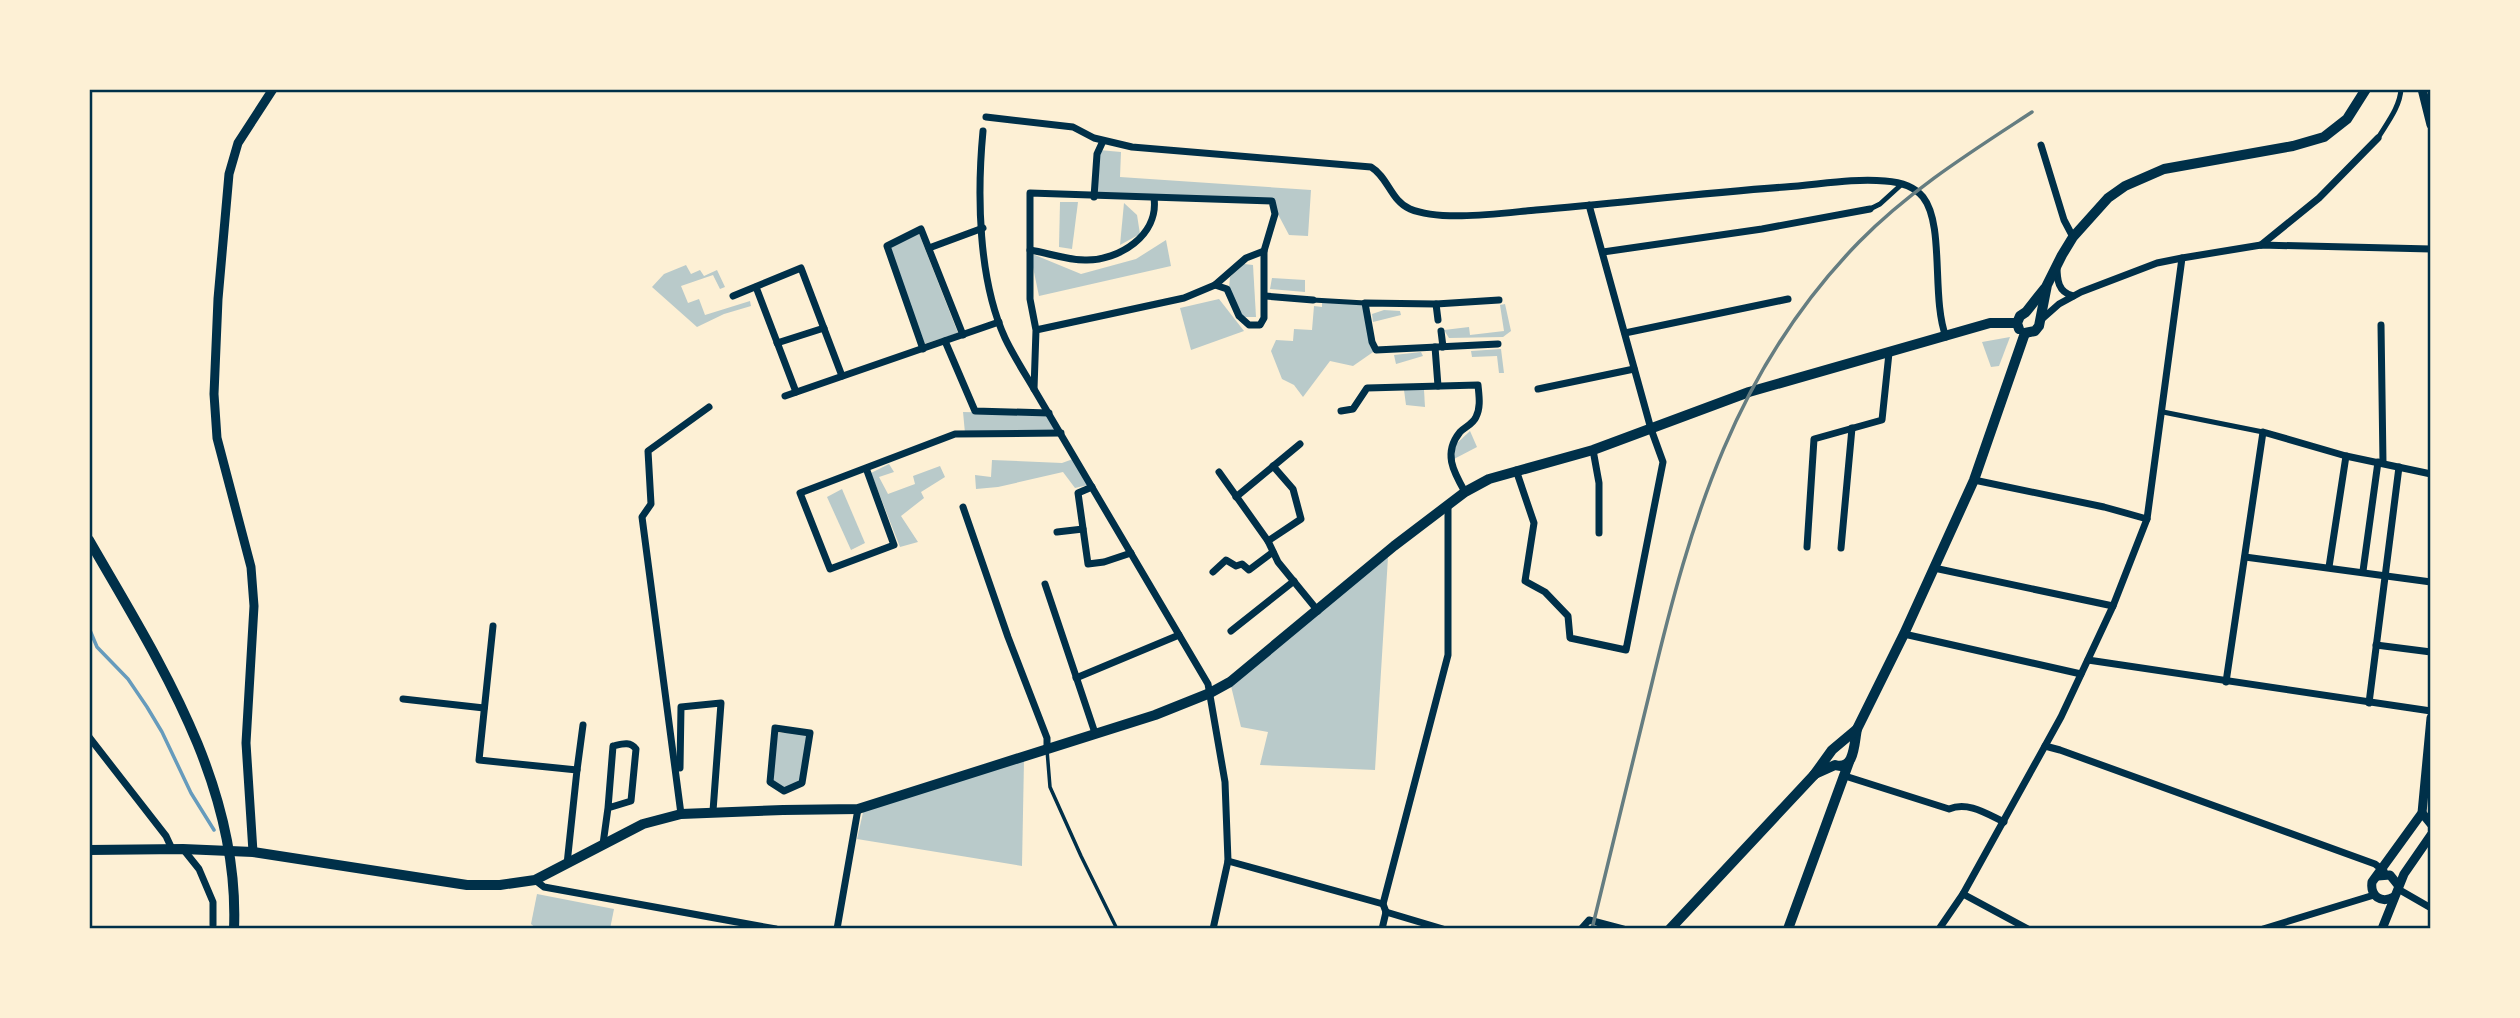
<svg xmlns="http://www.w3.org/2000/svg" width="2520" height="1018" font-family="Georgia,serif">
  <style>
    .green { fill: #b9caca }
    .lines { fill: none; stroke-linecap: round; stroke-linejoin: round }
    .stream { stroke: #669bbc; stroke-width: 3.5 }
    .service { stroke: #003049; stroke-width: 3.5 }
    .pedestrian { stroke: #003049; stroke-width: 5 }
    .minor { stroke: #003049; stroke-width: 7 }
    .tertiary { stroke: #003049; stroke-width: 9 }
    .secondary { stroke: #003049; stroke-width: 10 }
    .trunk { stroke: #003049; stroke-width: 10 }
    .rail { stroke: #657d81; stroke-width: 3.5 }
    .neatline { fill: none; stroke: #003049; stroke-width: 2.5 }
  </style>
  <rect width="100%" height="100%" fill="#fdf0d5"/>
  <g class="green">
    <polygon points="1099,150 1121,152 1120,177 1311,190 1308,236 1289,235 1271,201 1097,197"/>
    <polygon points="1060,202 1078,202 1072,249 1059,247"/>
    <polygon points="1124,203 1137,215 1140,234 1120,245"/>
    <polygon points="918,231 958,333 924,344 888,249"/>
    <polygon points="1166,240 1171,266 1039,296 1030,253 1081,274 1136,259"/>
    <polygon points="1244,264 1253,265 1256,317 1242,317 1229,287 1230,277"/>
    <polygon points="686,265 691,274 700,270 704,276 717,270 725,287 720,289 713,275 681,286 688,303 699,299 705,315 750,301 751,306 724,314 697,327 652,287 664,274"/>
    <polygon points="1272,278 1305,280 1305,292 1270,289"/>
    <polygon points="1219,299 1244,331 1191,350 1180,308"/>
    <polygon points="1322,302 1365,303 1376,350 1353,366 1330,361 1303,397 1294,385 1282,379 1271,351 1276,340 1293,341 1294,329 1312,330 1314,306 1322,307"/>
    <polygon points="1505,304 1511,331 1503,337 1449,338 1444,330 1469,327 1470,335 1504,331 1500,305"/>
    <polygon points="1384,310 1400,311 1401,315 1373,322 1372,314"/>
    <polygon points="2010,337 1999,366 1991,367 1982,342"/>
    <polygon points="1501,349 1504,373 1499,373 1497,356 1472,357 1471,351"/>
    <polygon points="1421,352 1423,356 1396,364 1394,355"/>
    <polygon points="1404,390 1424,390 1425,407 1406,405"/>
    <polygon points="963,412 1048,414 1059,433 965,433"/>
    <polygon points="1470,431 1477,447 1454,459 1455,445"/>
    <polygon points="1073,459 1088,485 1075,488 1063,472 998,487 976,489 975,475 991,477 992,460 1062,463"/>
    <polygon points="889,464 894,472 879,477 888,494 915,484 913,476 940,466 945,477 921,492 924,498 901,516 918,542 900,547 871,473"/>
    <polygon points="842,489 865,543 851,550 827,497"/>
    <polygon points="1388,557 1375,770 1260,765 1268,732 1241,727 1230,682"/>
    <polygon points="774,733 810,733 802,783 784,791 770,783"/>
    <polygon points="1024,760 1022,866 857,839 864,808"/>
    <polygon points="537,894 614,909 610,929 537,929 531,924"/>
  </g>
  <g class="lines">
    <polyline class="stream" points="89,628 97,647 128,679 147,707 162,732 191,793 214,830"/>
    <polyline class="service" points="1047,750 1050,787 1081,856 1117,929"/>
    <g class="pedestrian">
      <path d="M2378,138c9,-15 22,-31 23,-49"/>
      <polyline points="1870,209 1880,204 1902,184"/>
      <polyline points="1313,300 1365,303"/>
      <polyline points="2163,412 2263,432"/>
    </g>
    <g class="minor">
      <path d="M986,117l87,10 21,11 38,9 239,20c17,10 20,34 39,42 31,13 92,4 126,1 83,-7 166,-17 249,-23 32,-2 67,-9 100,-6 14,1 29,5 38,16 22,28 8,101 23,140"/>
      <path d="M983,131c-6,63 -5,148 22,207 8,17 19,34 29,51"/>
      <polyline points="2041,145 2064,220 2073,237"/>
      <polyline points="1094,197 1097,154 1103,141"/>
      <polyline points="2261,245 2319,198 2378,138"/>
      <polyline points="929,248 983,228"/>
      <path d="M1030,250c18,3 37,10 55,10 34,1 74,-25 69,-62"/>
      <polyline points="1603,252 1762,229 1870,209"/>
      <path d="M2057,266c0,14 1,26 16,30"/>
      <polyline points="1215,285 1227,289 1239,316 1249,325 1260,325 1264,318 1264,251"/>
      <polyline points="756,287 796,392"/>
      <polyline points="733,296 801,268 842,376"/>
      <polyline points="1265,296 1313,300"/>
      <polyline points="1436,304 1438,320"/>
      <polyline points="2042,319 2059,304 2081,292 2157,263 2182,258 2261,245 2431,249"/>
      <polyline points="2381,325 2383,463"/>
      <polyline points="1036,330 1184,298 1215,285 1246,258 1264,251 1275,214 1272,201 1030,193 1030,299 1036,330 1034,389 1208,684 1225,782 1228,861 1213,929"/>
      <polyline points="1441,331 1443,347"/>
      <polyline points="1625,333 1788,299"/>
      <polyline points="945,341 975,411 1049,413"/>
      <polyline points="777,343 824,328"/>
      <polyline points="1498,344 1376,350 1372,342 1365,303 1436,304 1499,300"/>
      <polyline points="1435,347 1438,386"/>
      <polyline points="923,349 887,246 921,229 963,335"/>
      <polyline points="1538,389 1634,369"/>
      <polyline points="785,396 999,322"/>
      <path d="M1341,411l12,-2 14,-21 111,-3c1,11 3,22 -2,32 -3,7 -11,10 -16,15 -17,21 -7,39 5,60"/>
      <polyline points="1593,450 1599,483 1599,533"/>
      <polyline points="866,468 894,545 830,569 800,493 955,434 1061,433"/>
      <polyline points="1516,470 1534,523 1525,581 1545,592 1568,616 1570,638 1626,650 1663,462 1651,429 1589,205"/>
      <polyline points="1219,472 1268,541 1278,562 1318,611"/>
      <polyline points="1974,480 2104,507 2147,519"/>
      <polyline points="1092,487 1078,493 1088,564 1104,562 1131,553"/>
      <polyline points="1236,497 1300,444"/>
      <polyline points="963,507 1008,637 1047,738 1047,748"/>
      <polyline points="1057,532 1083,529"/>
      <polyline points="1268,541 1301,519 1293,489 1273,466"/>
      <polyline points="1807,547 1814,439 1882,420 1889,353"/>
      <polyline points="1841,548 1852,428"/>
      <polyline points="2245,557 2431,582"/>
      <polyline points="2329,567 2346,456"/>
      <polyline points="1934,568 2113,606"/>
      <polyline points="2363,571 2378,462"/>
      <polyline points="1213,572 1226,560 1236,566 1242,564 1249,570 1273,552"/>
      <polyline points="1045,584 1095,733"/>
      <polyline points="493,626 479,760 577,770 567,864"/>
      <polyline points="1231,631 1294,581"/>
      <polyline points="1904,634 2081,674"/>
      <polyline points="2376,645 2431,652"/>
      <polyline points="2088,660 2431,711"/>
      <polyline points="1076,678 1179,635"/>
      <polyline points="2226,682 2263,432 2346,456 2431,474"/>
      <polyline points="403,699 484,708"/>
      <polyline points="2369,703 2399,467"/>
      <polygon points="775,728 810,733 802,783 784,791 770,782"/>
      <polyline points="89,737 166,836 172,849"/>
      <polyline points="2045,746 2060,750 2375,864 2384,871"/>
      <polyline points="680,768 681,707 721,703 713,811"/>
      <polyline points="577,770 583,725"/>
      <path d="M1845,776l104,33c19,-8 38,5 55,13"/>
      <polyline points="681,814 642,517 651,504 648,451 709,407"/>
      <path d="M603,844l5,-36 23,-7 5,-52c-6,-8 -14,-5 -23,-3l-5,62"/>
      <polyline points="183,849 199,869 213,902 213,925"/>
      <polyline points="1228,861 1383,904 1386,912"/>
      <polyline points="535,880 544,887 776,929"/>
      <polyline points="2398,889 2431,908"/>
      <polyline points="1963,894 2028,929"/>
      <polyline points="1383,904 1448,655 1448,505"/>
      <polyline points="1386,912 1443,929"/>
      <polyline points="837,929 858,809"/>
      <polyline points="1382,929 1386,912"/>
      <polyline points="1581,929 1589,920 1623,929"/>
      <polyline points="1939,929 1963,894 2061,717 2113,606 2147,519 2182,258"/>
      <polyline points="2263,929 2374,895"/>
    </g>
    <g class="tertiary">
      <polyline points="2422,89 2431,125"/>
      <polyline points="2422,813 2431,824"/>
      <polyline points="253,852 246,743 254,606 251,567 217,438 214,394 218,299 229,174 238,143 273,89"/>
      <polyline points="2378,876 2390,875 2398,885"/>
      <path d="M2394,897c-13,7 -24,-1 -22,-15l50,-69 9,-95"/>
      <polyline points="2382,929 2404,874 2431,835"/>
    </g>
    <g class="secondary">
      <polyline points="2019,329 2017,323 2020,316 2026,312 2045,288"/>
      <polyline points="2025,333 2035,331 2039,326 2047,285 2062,255 2073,237 2108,198 2125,186 2164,169 2293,146 2324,137 2347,119 2366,89"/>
      <path d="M1815,774l20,-9c20,6 19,-22 22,-36"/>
      <polyline points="1814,775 1832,750 1857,729 1904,634 1974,480 2025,333"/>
      <polyline points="89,850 183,849 253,852 467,885 500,885 535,880 643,824 681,814 783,810 858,809 1155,715 1210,693 1230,682 1394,546 1465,492 1489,479 1593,450 1749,392 1990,323 2017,323"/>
      <polyline points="1788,929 1849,762"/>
    </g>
    <g class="trunk">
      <path d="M89,540c69,120 151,244 145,389"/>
      <polyline points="1670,929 1814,775"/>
    </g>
    <path class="rail" d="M1592,929c20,-81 39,-162 59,-242 40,-168 84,-318 208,-445 51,-52 112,-90 173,-130"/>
  </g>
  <rect width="2520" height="1018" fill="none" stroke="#fdf0d5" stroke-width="182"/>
  <rect x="91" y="91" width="2338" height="836" class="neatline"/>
</svg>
